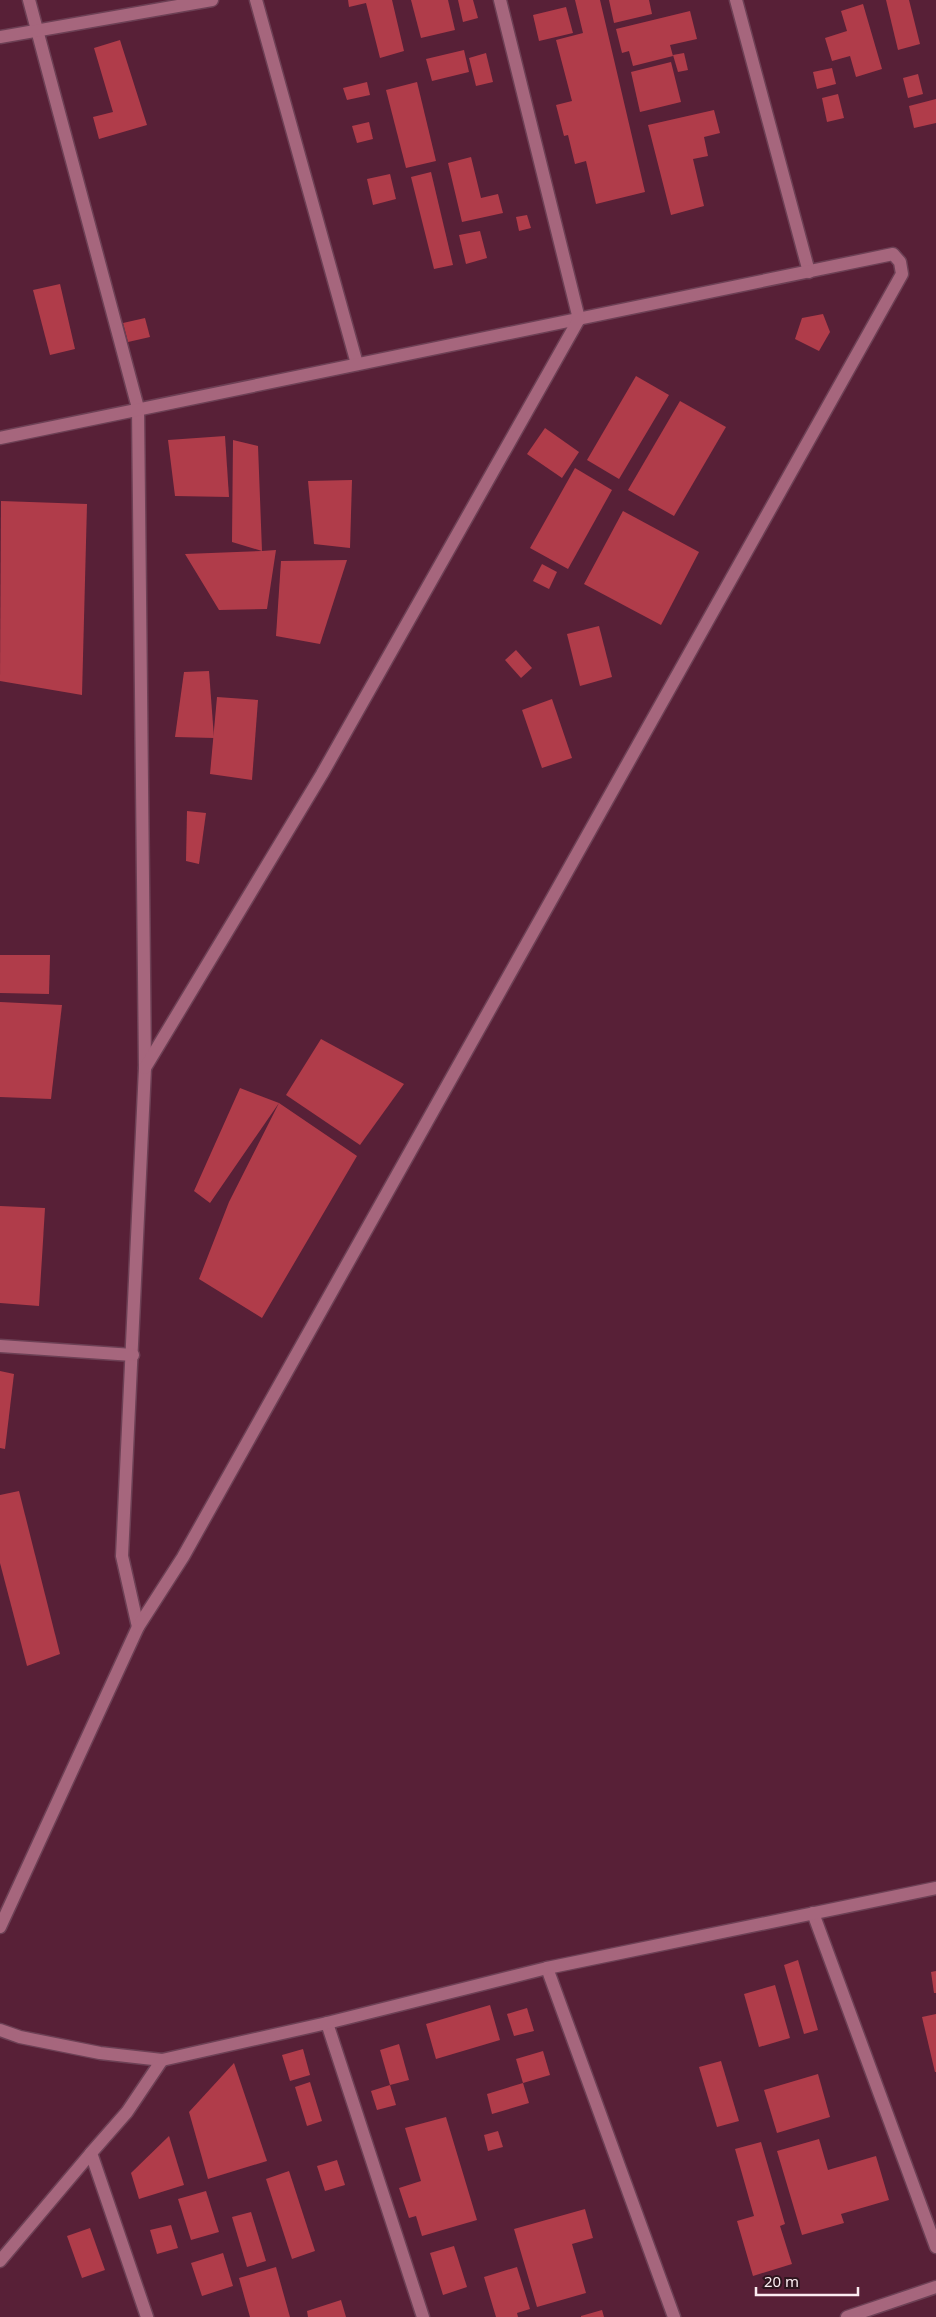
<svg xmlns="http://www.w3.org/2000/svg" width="936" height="2317" font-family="'Noto Sans',sans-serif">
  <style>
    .building { fill: #b03c4a }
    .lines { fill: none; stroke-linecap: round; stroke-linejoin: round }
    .minor-casing { stroke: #6d4055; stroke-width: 15 }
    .minor { stroke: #a6667d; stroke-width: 12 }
  </style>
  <rect width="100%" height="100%" fill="#582037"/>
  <g class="building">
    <polygon points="348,0 392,0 404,51 380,58 366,3 349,7"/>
    <polygon points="411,0 448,0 455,30 421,38"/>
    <polygon points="458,0 473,0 478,18 463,22"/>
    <polygon points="575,0 600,0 645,192 596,204 586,161 575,164 568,135 564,136 556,105 572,101 556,40 583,33"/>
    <polygon points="609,0 649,0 652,14 614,23"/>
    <polygon points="886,0 909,0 920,44 898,50"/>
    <polygon points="863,4 882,69 856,77 850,56 832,61 825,38 847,31 841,11"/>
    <polygon points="566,7 573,33 539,41 533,15"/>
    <polygon points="690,11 697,39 670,45 673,56 633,66 629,51 622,53 616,29"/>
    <polygon points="120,40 147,125 99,139 93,117 113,112 94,48"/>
    <polygon points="464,50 469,72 432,81 426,59"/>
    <polygon points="486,53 493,82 476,86 469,58"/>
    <polygon points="684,53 688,70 678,72 673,55"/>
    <polygon points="671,62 681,102 640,112 631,72"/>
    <polygon points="832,68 836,84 817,89 813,72"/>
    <polygon points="918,74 923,94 908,98 903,78"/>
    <polygon points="367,82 370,95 347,100 343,88"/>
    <polygon points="417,82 436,161 406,168 386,90"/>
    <polygon points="838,94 844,118 827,122 822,98"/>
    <polygon points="936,99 936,123 914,128 909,106"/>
    <polygon points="714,110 720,133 704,137 708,156 693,159 704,206 671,215 648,125"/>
    <polygon points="369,122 373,139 357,143 352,126"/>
    <polygon points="471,157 481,198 498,194 503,213 462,222 448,163"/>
    <polygon points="431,172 453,265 434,269 411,177"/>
    <polygon points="390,174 396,199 373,205 367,179"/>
    <polygon points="527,215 531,228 519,231 516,217"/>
    <polygon points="480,231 487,258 466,264 459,235"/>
    <polygon points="60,284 75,349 50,355 33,290"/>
    <polygon points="823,314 830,332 819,351 795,339 802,318"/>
    <polygon points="145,318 150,337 128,342 123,323"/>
    <polygon points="636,376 669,395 619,479 587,460"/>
    <polygon points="680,401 726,427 674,516 628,490"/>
    <polygon points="545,428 579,452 562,478 527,454"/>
    <polygon points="225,436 229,497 175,496 168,440"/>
    <polygon points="233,440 258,446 262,551 276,550 267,609 219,610 185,554 262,551 232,542"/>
    <polygon points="575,468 612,490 568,569 530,548"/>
    <polygon points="352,480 350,548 314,544 308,481"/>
    <polygon points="1,501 87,504 82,695 0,681"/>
    <polygon points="623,511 699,552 661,625 584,584"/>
    <polygon points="347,560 320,644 276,636 281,561"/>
    <polygon points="542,564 557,572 549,589 533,581"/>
    <polygon points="599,626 612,677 580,686 567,634"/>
    <polygon points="516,650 532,668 521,678 505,660"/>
    <polygon points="209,671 214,738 175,737 184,672"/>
    <polygon points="217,697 258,700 252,780 210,774"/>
    <polygon points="552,699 572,758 542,768 522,710"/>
    <polygon points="187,811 206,813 199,864 186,861"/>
    <polygon points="0,955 50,955 49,994 0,993"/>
    <polygon points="0,1002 62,1005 51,1099 0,1097"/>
    <polygon points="321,1039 404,1084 360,1145 286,1095"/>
    <polygon points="240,1088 279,1103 357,1156 262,1318 199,1279 229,1202 279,1103 210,1203 194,1191"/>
    <polygon points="0,1206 45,1208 39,1306 0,1303"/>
    <polygon points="0,1371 14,1374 5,1449 0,1448"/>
    <polygon points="19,1491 60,1654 27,1666 0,1563 0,1495"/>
    <polygon points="798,1960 818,2030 804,2034 784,1965"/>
    <polygon points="936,1971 936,1993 934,1993 931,1972"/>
    <polygon points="775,1985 790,2038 759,2047 744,1994"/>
    <polygon points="490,2005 500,2040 436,2059 426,2024"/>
    <polygon points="527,2008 534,2031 514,2036 507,2014"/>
    <polygon points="936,2014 936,2072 935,2072 922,2017"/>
    <polygon points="399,2044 409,2080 390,2085 380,2050"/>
    <polygon points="303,2049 310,2075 290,2081 282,2055"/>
    <polygon points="543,2051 550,2075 523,2083 516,2059"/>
    <polygon points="721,2061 739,2121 717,2127 699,2067"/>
    <polygon points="234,2063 267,2161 208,2179 189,2112"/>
    <polygon points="818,2074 830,2117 777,2133 764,2090"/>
    <polygon points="310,2082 322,2121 307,2126 295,2087"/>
    <polygon points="523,2083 529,2103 492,2114 487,2094"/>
    <polygon points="390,2085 396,2105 377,2110 371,2091"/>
    <polygon points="446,2117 477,2220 422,2236 416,2216 409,2218 399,2188 421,2181 405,2128"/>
    <polygon points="498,2131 503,2147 488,2151 484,2135"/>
    <polygon points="169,2136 184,2185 139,2199 131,2173"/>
    <polygon points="819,2139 828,2170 876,2156 889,2200 841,2214 844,2223 802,2235 777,2151"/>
    <polygon points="761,2142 785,2224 780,2226 792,2264 753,2276 737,2221 754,2216 735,2149"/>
    <polygon points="337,2160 345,2185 325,2191 317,2166"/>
    <polygon points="289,2171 315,2251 292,2259 266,2179"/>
    <polygon points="206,2191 219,2232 191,2240 178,2199"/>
    <polygon points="585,2209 593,2238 572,2244 586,2293 537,2307 514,2229"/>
    <polygon points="251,2212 266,2261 247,2267 232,2217"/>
    <polygon points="171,2225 178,2248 157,2254 150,2230"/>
    <polygon points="90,2228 105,2270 82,2278 67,2236"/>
    <polygon points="454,2246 467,2287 443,2295 430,2253"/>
    <polygon points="223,2253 233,2286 202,2296 191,2263"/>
    <polygon points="276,2267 290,2317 250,2317 239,2278"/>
    <polygon points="517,2267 530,2309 517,2313 518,2317 496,2317 484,2277"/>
    <polygon points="341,2300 346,2317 308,2317 307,2311"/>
    <polygon points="602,2310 604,2317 581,2317 581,2316"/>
  </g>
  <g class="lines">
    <g class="minor-casing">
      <g id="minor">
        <polyline points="29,0 138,408 145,1068 122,1556 138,1627"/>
        <polyline points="256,0 357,364"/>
        <polyline points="736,0 809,272"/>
        <polyline points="0,37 212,0"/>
        <polyline points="0,438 893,254 900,262 902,274 183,1557 138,1627 0,1927"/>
        <polyline points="145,1068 322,774 579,319 500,0"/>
        <polyline points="0,1346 133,1355"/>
        <polyline points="813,1913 936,2247"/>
        <polyline points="547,1968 674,2317"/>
        <polyline points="327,2023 423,2317"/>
        <polyline points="0,2030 20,2037 100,2053 162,2060 327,2023 547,1968 936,1888"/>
        <polyline points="0,2261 91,2153"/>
        <polyline points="147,2317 91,2153 127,2112 162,2060"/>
        <polyline points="847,2317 936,2287"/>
      </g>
    </g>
    <use href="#minor" class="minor"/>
  </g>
  <path d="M756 2287v8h102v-8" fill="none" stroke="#fbecf1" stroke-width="2.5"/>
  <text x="764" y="2287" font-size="15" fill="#fbecf1" stroke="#2e151e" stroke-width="4" paint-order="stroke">20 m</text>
</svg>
